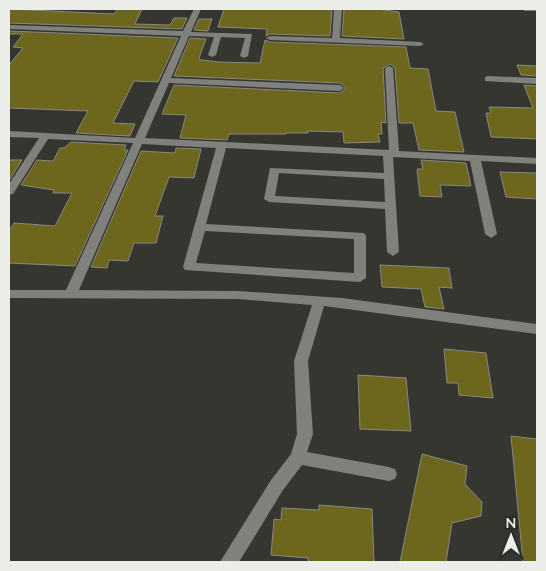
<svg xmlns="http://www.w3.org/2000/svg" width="546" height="571" font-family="Lato,sans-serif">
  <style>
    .building { fill: #6d671e; stroke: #898882 }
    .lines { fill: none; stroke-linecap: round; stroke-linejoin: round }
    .minor { fill: #80807d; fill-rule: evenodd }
  </style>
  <rect width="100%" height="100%" fill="#363630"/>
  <g class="building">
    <polygon points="9,9 114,14 118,9 142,9 135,24 170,25 174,18 187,18 182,29 9,23"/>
    <polygon points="224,9 332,9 330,36 270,34 266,36 267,29 218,27"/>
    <polygon points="344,9 376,9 399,12 404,39 342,36"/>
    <polygon points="199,19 212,19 208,31 194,30"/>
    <polygon points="9,31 178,38 158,82 134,81 113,123 135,124 130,136 76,133 88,111 9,108 9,65 23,48 13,47 23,34 9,34"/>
    <polygon points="190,38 206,39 199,58 201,60 219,62 260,63 265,40 270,42 406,47 410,68 428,69 436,111 455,112 464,152 419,150 413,123 399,123 395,68 390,64 383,68 386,123 381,122 382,134 378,134 380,142 344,143 343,132 308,131 308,133 286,133 286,134 229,134 227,140 180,138 186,115 162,114 174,85 340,93 346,88 340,83 174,76"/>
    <polygon points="517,65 537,66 537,76 521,75"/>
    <polygon points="524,85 537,86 537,139 491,137 486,113 491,113 489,107 533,108"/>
    <polygon points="71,142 126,145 124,150 128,150 75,266 9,263 9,231 14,223 55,226 72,193 53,193 54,190 21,185 37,160 53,161 60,148 64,148"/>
    <polygon points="176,148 201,149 194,178 169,177 155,216 163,216 156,243 134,243 128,261 109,260 107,268 91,267 141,151 175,153"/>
    <polygon points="9,160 22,160 9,181"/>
    <polygon points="421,160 466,163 471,186 440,185 442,197 420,196 417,169 423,169"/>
    <polygon points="500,172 537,173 537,199 506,197"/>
    <polygon points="380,265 449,268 452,288 439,287 444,309 425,307 421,289 382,287"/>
    <polygon points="444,349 486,353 493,398 459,395 458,383 447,383"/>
    <polygon points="358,375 406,378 411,431 360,429"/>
    <polygon points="511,436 537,439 537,562 523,562"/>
    <polygon points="422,454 467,466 465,484 482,502 481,516 452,523 446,562 400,562"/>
    <polygon points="319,505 372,509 374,562 308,562 308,558 271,555 274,519 281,520 282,508 319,510"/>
  </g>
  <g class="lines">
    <g class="minor">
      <path d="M194,9h7l-10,23 61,2 -4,22 -4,2 -4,-2 5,-18 -24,-1 -5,18 -4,2 -4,-2 6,-18 -25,-1 -18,42 169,7 4,3 -4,3 -171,-8 -24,55 244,12 -4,-82 4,-2 4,2 6,83 138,7v6l-56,-3 16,73 -6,4 -6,-4 -15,-73 -77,-4 6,95 -6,4 -6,-4 -2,-43 -116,-7 -5,-3 6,-31 114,5 -1,-17 -157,-8 -20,76 158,9 2,3v42l-6,4 -175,-12 -2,-3 33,-119 -74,-4 -63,146 159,1 104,7 195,26v10l-213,-28 -16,55 5,73 -6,18 82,15 6,2 2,5 -2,5 -6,2 -87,-16 -19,25 -44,72h-19l51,-82 20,-26 6,-20 -3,-73 18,-56 -74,-6 -229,-1v-8h57l67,-147 -85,-4 -35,55 -4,1v-11l30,-46 -30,-1v-6l126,7 46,-102 -172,-7v-4l174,6zM279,173l105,6 1,23 -110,-6zM205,231l149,8v34l-158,-10z"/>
      <polygon points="334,9 342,9 340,38 420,42 424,44 420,46 270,40 266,38 270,36 332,38"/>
      <polygon points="521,9 537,9 537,11 525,11"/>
      <polygon points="488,76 537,78 537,84 485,81 485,77"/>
    </g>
  </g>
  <rect width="546" height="571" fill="none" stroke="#ecece8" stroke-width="20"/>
  <g transform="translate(511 536)" stroke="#2c2c26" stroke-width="4" paint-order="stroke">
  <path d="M0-4L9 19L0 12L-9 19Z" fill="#ecece8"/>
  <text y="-8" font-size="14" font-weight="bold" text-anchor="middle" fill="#ecece8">N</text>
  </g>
</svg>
